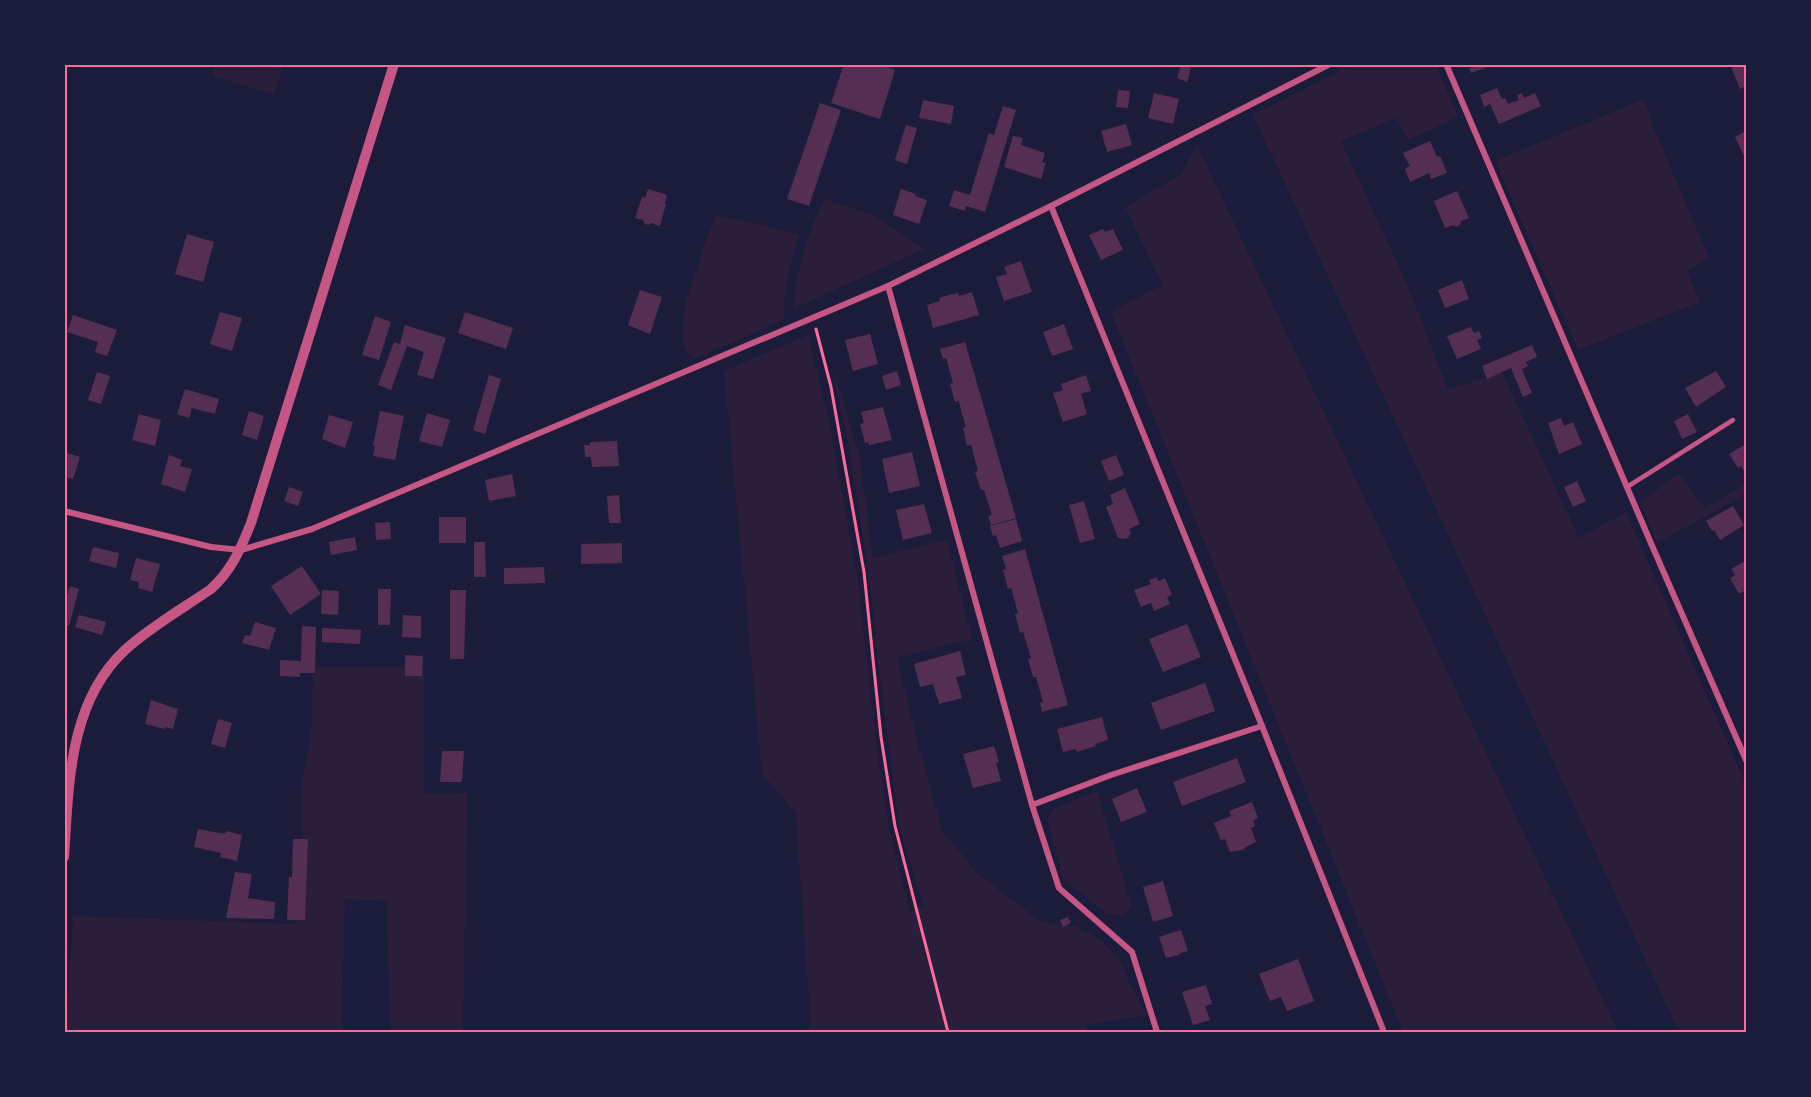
<svg xmlns="http://www.w3.org/2000/svg" width="1811" height="1097" font-family="'Archivo Narrow',sans-serif">
  <style>
    .green { fill: #2a1e3b }
    .building { fill: #542f53 }
    .lines { fill: none; stroke-linecap: round; stroke-linejoin: round }
    .path { stroke: #ff6b9d; stroke-width: 3 }
    .service { stroke: #c65784; stroke-width: 4.5 }
    .minor { stroke: #c65784; stroke-width: 6 }
    .tertiary { stroke: #c65784; stroke-width: 10 }
    .neatline { fill: none; stroke: #ff6b9d; stroke-width: 2 }
  </style>
  <rect width="100%" height="100%" fill="#1b1b3a"/>
  <g class="green">
    <polygon points="215,65 215,64 283,65 274,95 213,76"/>
    <polygon points="1350,65 1436,65 1458,117 1408,140 1396,118 1341,141 1410,291 1448,390 1502,372 1579,538 1626,512 1746,785 1746,1032 1679,1032 1253,115"/>
    <polygon points="1644,99 1653,126 1709,258 1687,272 1700,302 1578,350 1495,161"/>
    <polygon points="1197,145 1617,1029 1618,1032 1403,1032 1111,312 1162,285 1125,207 1180,175"/>
    <path d="M824,199l50,16 50,34 -131,60c3,-38 14,-75 31,-110z"/>
    <path d="M716,215l83,19 -14,52 -1,34 -90,39c-3,-3 -7,-7 -9,-11 -11,-28 20,-105 31,-133z"/>
    <polygon points="808,335 830,425 858,581 877,748 889,827 910,912 923,905 899,827 878,662 869,577 849,448 831,363 860,457 873,558 947,539 972,639 897,658 918,744 942,830 978,874 1039,920 1061,926 1076,926 1103,942 1121,962 1131,987 1148,1015 1085,1025 1087,1032 811,1032 796,813 762,774 724,371"/>
    <polygon points="1679,474 1705,508 1746,484 1746,498 1744,495 1657,543 1640,502"/>
    <polygon points="424,666 424,794 467,793 463,1032 391,1032 386,901 345,899 342,1032 66,1032 73,916 295,924 302,834 303,779 311,735 313,667"/>
    <polygon points="1097,791 1132,907 1122,916 1107,914 1064,880 1049,828 1048,817 1054,809"/>
  </g>
  <g class="building">
    <polygon points="844,64 878,64 895,70 880,119 831,103"/>
    <polygon points="1181,64 1192,64 1187,82 1177,78"/>
    <polygon points="1471,64 1494,64 1494,65 1471,73 1469,68 1472,67"/>
    <polygon points="1730,64 1746,64 1746,86 1740,89"/>
    <polygon points="1497,88 1502,99 1505,98 1508,104 1519,100 1517,95 1522,93 1524,98 1535,93 1541,106 1499,124 1490,104 1484,107 1480,95"/>
    <polygon points="1118,90 1130,91 1128,108 1116,107"/>
    <polygon points="1154,93 1179,99 1173,124 1148,118"/>
    <polygon points="923,100 954,106 951,124 919,118"/>
    <polygon points="820,103 841,110 809,206 787,199"/>
    <polygon points="1003,106 1016,110 985,212 966,206 965,211 949,206 954,190 970,195 989,133 994,135"/>
    <polygon points="1126,124 1132,145 1107,152 1101,131"/>
    <polygon points="906,125 917,128 907,164 895,160"/>
    <polygon points="1746,131 1746,160 1735,137"/>
    <polygon points="1013,136 1023,138 1021,145 1045,153 1042,162 1046,163 1041,179 1004,167"/>
    <polygon points="1430,141 1437,157 1440,156 1447,173 1431,179 1429,173 1410,182 1405,169 1410,166 1403,153"/>
    <polygon points="648,189 667,195 665,204 666,204 660,226 651,223 648,225 644,223 643,220 635,218 642,197 645,198"/>
    <polygon points="901,189 916,194 915,196 927,200 919,224 893,215"/>
    <polygon points="1457,191 1469,218 1461,221 1460,225 1456,227 1454,225 1445,228 1434,201"/>
    <polygon points="1103,229 1105,232 1113,229 1123,250 1101,260 1089,235"/>
    <polygon points="187,234 214,242 203,282 175,274"/>
    <polygon points="1021,261 1032,292 1004,301 996,277 1007,274 1004,267"/>
    <polygon points="1462,280 1469,299 1445,308 1438,290"/>
    <polygon points="640,290 662,297 650,334 628,325"/>
    <polygon points="972,292 979,315 933,328 927,305 940,301 939,298 949,295 958,293 959,296"/>
    <polygon points="220,312 242,318 232,351 210,344"/>
    <polygon points="465,312 513,328 506,349 458,333"/>
    <polygon points="73,315 117,330 107,356 95,352 98,342 67,332"/>
    <polygon points="375,316 391,322 379,360 362,355"/>
    <polygon points="1064,324 1073,349 1052,356 1043,332"/>
    <polygon points="405,325 446,338 433,379 417,375 424,352 407,346 391,390 378,385 394,342 400,344"/>
    <polygon points="1471,327 1474,333 1479,331 1482,338 1477,340 1481,349 1457,359 1447,336"/>
    <polygon points="870,334 878,364 853,371 845,340"/>
    <polygon points="965,342 1016,518 991,525 988,516 992,515 984,490 981,490 975,472 978,471 971,445 967,446 963,428 966,427 962,414 959,401 955,402 950,384 953,383 946,358 943,359 940,349"/>
    <polygon points="1532,345 1537,357 1526,362 1528,366 1522,369 1532,393 1523,397 1511,368 1487,379 1482,366"/>
    <polygon points="897,371 901,385 886,390 882,376"/>
    <polygon points="1716,371 1726,387 1696,407 1685,388"/>
    <polygon points="97,372 110,376 101,404 88,400"/>
    <polygon points="489,375 501,379 485,434 473,430"/>
    <polygon points="1086,375 1091,391 1081,394 1087,414 1063,422 1053,393 1063,390 1061,384"/>
    <polygon points="185,389 219,399 215,414 192,408 189,418 177,414"/>
    <polygon points="883,407 892,440 869,445 868,442 865,443 860,424 864,423 861,412"/>
    <polygon points="249,411 264,416 257,440 242,435"/>
    <polygon points="380,411 404,416 395,460 373,456 375,446 373,446"/>
    <polygon points="427,413 450,420 442,447 419,441"/>
    <polygon points="139,414 161,420 155,446 132,440"/>
    <polygon points="1688,414 1697,432 1682,439 1674,421"/>
    <polygon points="329,415 353,422 345,448 322,439"/>
    <polygon points="1561,418 1564,426 1573,422 1582,444 1559,454 1548,423"/>
    <polygon points="617,441 619,466 592,467 591,457 585,457 584,445 590,445 590,442"/>
    <polygon points="1746,444 1746,474 1741,466 1738,468 1729,454"/>
    <polygon points="64,452 80,457 73,479 64,477"/>
    <polygon points="912,452 920,486 889,493 882,459"/>
    <polygon points="169,455 182,460 180,466 192,469 185,492 161,484"/>
    <polygon points="1116,455 1124,475 1109,481 1101,461"/>
    <polygon points="512,474 516,496 489,501 485,480"/>
    <polygon points="1577,481 1586,501 1573,507 1564,487"/>
    <polygon points="289,487 303,492 298,506 284,501"/>
    <polygon points="1125,488 1140,524 1129,529 1131,533 1128,538 1123,539 1118,538 1106,507 1113,504 1110,495"/>
    <polygon points="619,495 621,523 609,523 607,496"/>
    <polygon points="1084,501 1095,539 1080,543 1069,505"/>
    <polygon points="924,504 932,533 903,540 896,510"/>
    <polygon points="1733,506 1744,525 1720,540 1714,530 1712,531 1706,521"/>
    <rect x="439" y="517" width="27" height="26"/>
    <polygon points="1016,519 1022,541 1000,548 996,535 993,536 990,526"/>
    <polygon points="390,522 391,539 376,540 375,523"/>
    <polygon points="355,537 357,550 331,555 329,542"/>
    <polygon points="474,542 485,542 486,577 474,577"/>
    <polygon points="622,543 622,563 581,564 581,544"/>
    <polygon points="93,547 119,553 116,568 89,561"/>
    <polygon points="1025,549 1068,705 1042,712 1040,703 1043,702 1036,677 1033,677 1028,659 1031,658 1023,632 1020,633 1015,614 1018,613 1011,588 1008,589 1003,570 1006,569 1002,556"/>
    <polygon points="136,558 160,564 152,592 138,588 139,582 130,580"/>
    <polygon points="1745,561 1746,564 1746,590 1739,594 1730,578 1735,575 1731,569"/>
    <polygon points="302,566 321,594 290,615 271,586"/>
    <polygon points="544,567 545,583 504,584 504,568"/>
    <polygon points="1157,577 1158,581 1165,578 1172,595 1167,597 1170,604 1154,611 1151,603 1141,607 1134,590 1151,584 1149,580"/>
    <polygon points="70,586 79,589 69,626 64,625 64,605"/>
    <polygon points="378,589 391,589 390,625 378,625"/>
    <polygon points="322,590 339,591 338,615 321,614"/>
    <polygon points="450,590 466,590 464,659 450,659"/>
    <polygon points="79,615 106,622 102,635 75,627"/>
    <polygon points="403,615 421,616 421,638 402,637"/>
    <polygon points="255,622 276,628 269,650 242,643 245,635 250,636"/>
    <polygon points="1187,624 1201,657 1163,672 1149,639"/>
    <polygon points="302,626 316,627 315,673 300,673 300,677 280,676 280,660 301,661"/>
    <polygon points="322,628 361,630 360,644 322,642"/>
    <polygon points="960,651 966,675 956,677 962,698 939,704 933,684 920,687 914,664"/>
    <polygon points="405,655 423,656 422,676 405,676"/>
    <polygon points="1205,683 1215,711 1161,730 1151,703"/>
    <polygon points="151,700 178,709 173,729 165,727 165,729 145,724"/>
    <polygon points="1102,717 1108,740 1095,744 1096,746 1086,749 1077,752 1076,749 1063,752 1057,729"/>
    <polygon points="218,719 232,723 225,748 211,744"/>
    <polygon points="994,746 999,762 996,763 1001,781 973,788 963,754"/>
    <polygon points="442,751 464,751 462,782 440,782"/>
    <polygon points="1237,758 1246,782 1182,806 1173,782"/>
    <polygon points="1137,788 1147,812 1121,822 1112,799"/>
    <polygon points="1252,802 1258,818 1253,820 1255,826 1251,828 1256,842 1247,846 1243,850 1230,852 1225,839 1221,840 1214,823 1231,816 1229,811"/>
    <polygon points="198,829 225,834 226,831 242,835 237,861 220,857 221,853 194,847"/>
    <polygon points="293,839 308,839 305,920 287,920 289,877 292,877"/>
    <polygon points="235,872 252,874 248,898 275,902 274,919 226,918"/>
    <polygon points="1163,881 1173,916 1153,922 1143,887"/>
    <polygon points="1068,917 1071,923 1063,927 1060,920"/>
    <polygon points="1181,930 1188,951 1181,953 1179,955 1166,958 1159,937"/>
    <polygon points="1298,959 1314,1001 1287,1011 1281,997 1270,1001 1259,974"/>
    <polygon points="1206,985 1212,1004 1205,1006 1210,1020 1193,1025 1182,992"/>
  </g>
  <g class="lines">
    <polyline class="path" points="816,329 831,387 864,572 881,737 895,826 948,1032"/>
    <polyline class="service" points="1627,487 1733,420"/>
    <g class="minor">
      <polyline points="1446,64 1650,541 1746,760"/>
      <polyline points="1051,206 1262,726 1384,1032"/>
      <polyline points="888,286 1032,805 1059,888 1132,952 1157,1032"/>
      <polyline points="64,511 211,547 241,550 312,529 888,286 1051,206 1330,64"/>
      <polyline points="1032,805 1111,775 1262,726"/>
    </g>
    <path class="tertiary" d="M64,857c5,-71 4,-154 61,-207 25,-23 57,-41 86,-61 21,-19 30,-41 40,-66l143,-459"/>
  </g>
  <rect width="1811" height="1097" fill="none" stroke="#1b1b3a" stroke-width="132"/>
  <rect x="66" y="66" width="1679" height="965" class="neatline"/>
</svg>
